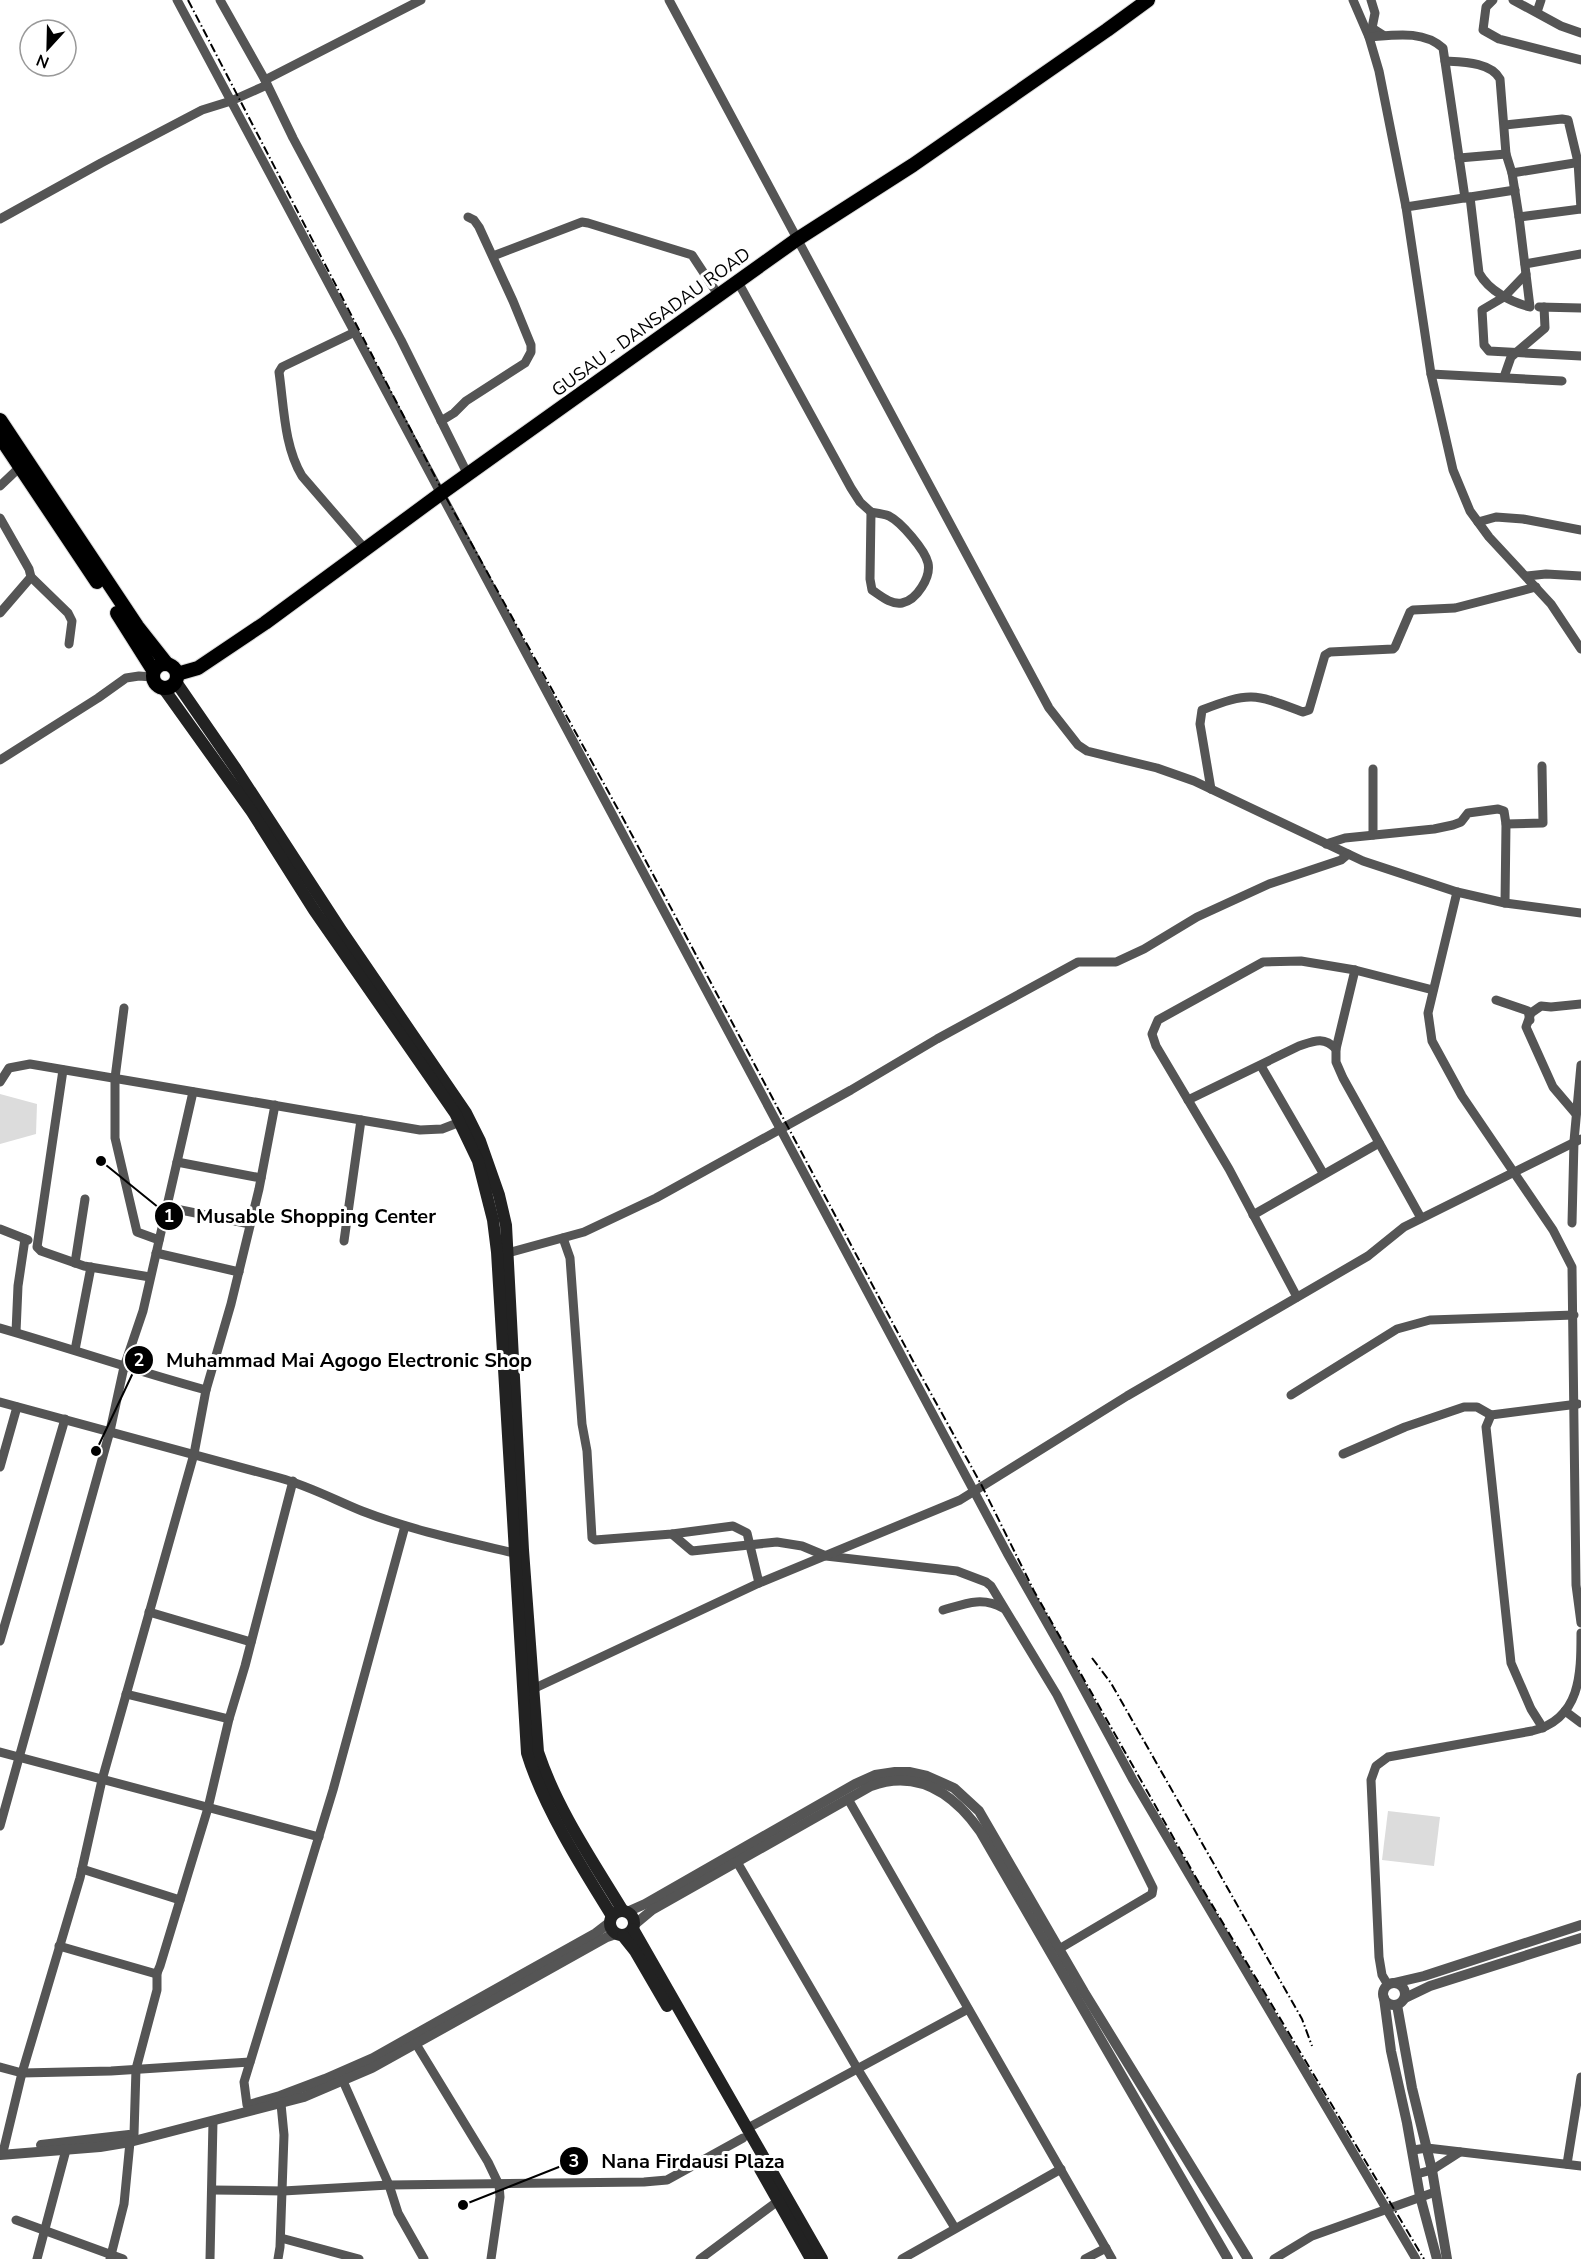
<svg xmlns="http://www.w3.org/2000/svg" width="1581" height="2259" font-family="'Nunito Sans',sans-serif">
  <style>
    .green { fill: #dcdcdc }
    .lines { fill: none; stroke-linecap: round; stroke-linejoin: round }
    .primary-casing { stroke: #dbdbdb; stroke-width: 16 }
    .minor { stroke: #555; stroke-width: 9 }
    .tertiary { stroke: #555; stroke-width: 10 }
    .secondary { stroke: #222; stroke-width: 12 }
    .primary { stroke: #000; stroke-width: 14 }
    .rail { stroke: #000; stroke-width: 2; stroke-dasharray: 9 3 1.5 3; stroke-linecap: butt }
    .labels { text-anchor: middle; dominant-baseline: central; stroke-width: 6; stroke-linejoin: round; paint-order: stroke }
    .street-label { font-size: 18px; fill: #000; stroke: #fff }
    .leader { fill: none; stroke: #000; stroke-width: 2 }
    .callout-dot { fill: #000; stroke: #fff; stroke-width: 2 }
    .mark-label { font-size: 18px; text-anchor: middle; font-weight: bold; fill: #fff }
    .callout-label { font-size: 20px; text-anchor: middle; font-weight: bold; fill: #000; stroke: #fff; stroke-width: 6; stroke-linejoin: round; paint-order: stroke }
  </style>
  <rect width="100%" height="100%" fill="#fff"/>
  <g class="green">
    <polygon points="0,1094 37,1104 36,1134 0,1144"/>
    <polygon points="1388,1811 1440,1817 1434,1866 1382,1860"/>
  </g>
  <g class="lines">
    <g class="primary-casing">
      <g id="primary">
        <polyline points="0,420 137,626 167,664"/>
        <polyline points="0,437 97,582"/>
        <polyline points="117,613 153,670"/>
        <circle cx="165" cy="676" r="12"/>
        <polyline points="177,674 198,668 265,623 443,492 796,240 913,165 1107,30 1148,0"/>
      </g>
    </g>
    <g class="minor">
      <polyline points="177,0 1007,1553 1064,1653 1133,1780 1416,2259"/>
      <polyline points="220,0 265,80 293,138 401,340 468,475"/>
      <polyline points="669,0 1049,708 1078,745 1087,751 1157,768 1194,781 1363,861 1457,892 1505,903 1581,913"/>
      <polyline points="1353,0 1369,37 1379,71 1406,207 1431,374 1453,470 1470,511 1489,537 1551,604 1581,649"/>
      <polyline points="1371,0 1375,13 1372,28 1383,35"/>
      <polyline points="1493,0 1486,7 1483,30 1499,39 1581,60"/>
      <polyline points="1513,0 1561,26 1581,33"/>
      <polyline points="1537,12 1541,0"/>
      <path d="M1369,37c26,-2 54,-7 74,11l22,150"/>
      <path d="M1445,61c18,1 46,1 55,18l6,75 6,19 7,44 11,90c-19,-5 -41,-16 -51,-34l-9,-76"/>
      <polyline points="265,80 421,0"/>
      <polyline points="1505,125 1562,119 1568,120 1578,162 1581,209"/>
      <polyline points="1459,158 1506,154"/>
      <polyline points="1512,173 1581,162"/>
      <polyline points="1406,207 1515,190"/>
      <polyline points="1519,217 1581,209"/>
      <polyline points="0,219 101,163 202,110 231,101 267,85"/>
      <polyline points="493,256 582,222 588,223 692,255 719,296"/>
      <polyline points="1525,264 1581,254"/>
      <polyline points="1526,274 1504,297 1482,310 1484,345 1489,351 1581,356"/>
      <polyline points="738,282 851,488 860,502 871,512"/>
      <polyline points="1539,307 1581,308"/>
      <path d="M355,332l-73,35 -3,5c5,35 5,74 23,104l63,73"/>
      <polyline points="1431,374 1562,381"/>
      <polyline points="1504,377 1511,357 1545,328 1544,307"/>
      <polyline points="441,421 454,413 466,401 525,363 531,352 531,345 513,301 479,227 474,220 468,217"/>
      <polyline points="0,486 20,467"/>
      <path d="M871,512c6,1 13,2 18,4 12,6 36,34 39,47 3,14 -11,37 -26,40 -11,2 -21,-7 -30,-13l-2,-11z"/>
      <polyline points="0,518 29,569 31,577 0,613"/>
      <polyline points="1478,522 1496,517 1523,519 1581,530"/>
      <polyline points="1527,576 1546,574 1581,576"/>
      <polyline points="31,577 68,613 72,621 69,644"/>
      <polyline points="0,760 98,698 126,678 139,676 152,677"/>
      <polyline points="1373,769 1373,835"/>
      <path d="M1211,789l-11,-65 2,-14c49,-19 53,-16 101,2l6,-2 16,-55 5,-3 63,-3 2,-2 15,-35 3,-2 42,-2 81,-21"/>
      <polyline points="1506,824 1543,823 1542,766"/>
      <polyline points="1326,844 1345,838 1434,829 1453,825 1461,822 1468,813 1498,809 1504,811 1506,824 1505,903"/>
      <polyline points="1457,892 1428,1013 1432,1041 1462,1096 1553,1230 1572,1267 1576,1585 1581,1623"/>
      <polyline points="1355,970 1336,1049 1336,1062 1343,1078 1421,1218"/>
      <polyline points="1496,1000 1528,1011 1530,1020"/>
      <polyline points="124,1008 115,1078 115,1138 137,1232 159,1240"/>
      <polyline points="1261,1066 1323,1173"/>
      <polyline points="63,1070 37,1247 41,1251 84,1266 150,1277"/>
      <polyline points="0,1082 9,1068 30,1064 420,1130 442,1129 460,1122"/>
      <path d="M1188,1100l111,-54c15,-5 25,-10 37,3"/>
      <polyline points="1576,1114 1553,1087 1526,1027 1531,1013 1541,1006 1551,1007 1581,1004"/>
      <polyline points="177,1162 261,1178"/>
      <polyline points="166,1207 250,1224"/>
      <polyline points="1253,1215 1379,1143"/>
      <polyline points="1572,1223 1574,1141 1581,1065"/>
      <polyline points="0,1229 28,1240"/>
      <polyline points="563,1238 570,1258 582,1424 587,1451 592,1538 595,1540 672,1534 733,1526 747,1533 759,1583"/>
      <polyline points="344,1241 361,1120"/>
      <polyline points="156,1253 239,1272"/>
      <polyline points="508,1253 584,1232 656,1198 851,1090 937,1039 1078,962 1116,962 1144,949 1197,917 1269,884 1341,860 1348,854"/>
      <polyline points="75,1263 85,1199"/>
      <polyline points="1297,1297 1229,1169 1156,1046 1152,1034 1158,1020 1263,962 1301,961 1355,970 1433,990"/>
      <path d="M0,1328c69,20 137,43 206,62"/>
      <polyline points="16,1332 18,1286 25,1239"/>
      <polyline points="75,1350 91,1267"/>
      <polyline points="1291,1395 1397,1329 1430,1320 1574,1315"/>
      <path d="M0,1402l280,76c29,8 55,22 82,33 49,19 101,30 152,42"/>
      <polyline points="1343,1454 1405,1427 1464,1407 1477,1407 1491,1415"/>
      <polyline points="0,1467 17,1407"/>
      <polyline points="672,1534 692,1551 777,1542 802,1546 826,1556 957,1571 986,1582 991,1586 1057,1695 1153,1888 1152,1894 1059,1949"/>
      <path d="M943,1610c21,-6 39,-14 60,-2"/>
      <polyline points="149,1612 251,1642"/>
      <polyline points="0,1641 65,1419"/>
      <polyline points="533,1689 759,1583 960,1500 1127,1396 1368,1256 1404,1227 1581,1139"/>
      <polyline points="126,1694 229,1719"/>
      <polyline points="1565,1711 1581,1723"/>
      <polyline points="1543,1728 1531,1709 1511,1663 1486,1427 1491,1415 1578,1404"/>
      <polyline points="0,1752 319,1837"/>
      <polyline points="848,1799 1112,2259"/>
      <polyline points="0,1826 110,1431 124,1367 143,1311 193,1092"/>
      <polyline points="737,1862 857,2068 955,2228"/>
      <polyline points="82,1869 180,1900"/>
      <polyline points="59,1946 153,1973 157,1973 160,1966 208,1808 229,1719 245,1666 293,1481"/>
      <path d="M1388,1985l-6,-10 -3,-18 -8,-177 5,-14 12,-9 144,-26c49,-12 49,-57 49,-98"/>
      <polyline points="416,2044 488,2162 499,2185 500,2197 491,2259"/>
      <polyline points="0,2067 22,2073 111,2071 250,2062"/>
      <polyline points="343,2081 389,2185 398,2213 424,2259"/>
      <polyline points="247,2105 244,2082 333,1790 405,1526"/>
      <polyline points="746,2129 968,2009"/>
      <polyline points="134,2134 136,2069 157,1990 157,1973"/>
      <polyline points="4,2148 22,2073 80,1878 102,1780 194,1454 206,1390 231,1304 259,1189 275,1105"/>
      <polyline points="1413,2150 1427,2148 1581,2166"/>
      <polyline points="1567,2164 1581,2077"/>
      <polyline points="1417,2174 1432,2170 1460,2152"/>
      <polyline points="212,2190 283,2191 389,2185 644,2182 667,2180 743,2138"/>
      <polyline points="16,2220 123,2259"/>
      <polyline points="281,2238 359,2259"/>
      <polyline points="37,2259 66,2150"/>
      <polyline points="110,2259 124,2204 130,2142"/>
      <polyline points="210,2259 213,2121"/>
      <polyline points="278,2259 280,2247 284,2135 281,2104"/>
      <polyline points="700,2259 778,2201"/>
      <polyline points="902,2259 1061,2169"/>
      <polyline points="1085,2259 1106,2248"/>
      <polyline points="1274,2259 1312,2236 1435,2192"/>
    </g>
    <g class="tertiary">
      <polyline points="627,1912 645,1904 855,1784 875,1775 895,1772 909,1772 927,1776 954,1788 979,1811 1084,1992 1248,2259"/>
      <path d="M634,1925l18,-15 219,-124c47,-17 82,7 109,45l248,428"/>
      <circle cx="1394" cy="1994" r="11"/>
      <polyline points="1394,1983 1424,1976 1581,1925"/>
      <polyline points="1384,1998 1391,2051 1407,2123 1420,2196 1437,2259"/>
      <polyline points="1405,1998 1430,1986 1581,1938"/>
      <polyline points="1397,2005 1412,2088 1432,2170 1447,2259"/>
      <polyline points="249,2105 280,2096 325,2079 373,2058 596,1933 609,1923"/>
      <polyline points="41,2145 129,2135"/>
      <polyline points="0,2155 100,2147 130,2142 304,2097 372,2068 607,1937 616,1934"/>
    </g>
    <g class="secondary">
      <path d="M176,682l60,87 105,161 125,183 14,28 19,54 7,30 17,325 15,202c19,57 54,108 85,159"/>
      <path d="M164,689l88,123 62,98 141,203 23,48 15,59 4,32 30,501c16,53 55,115 85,163"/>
      <circle cx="622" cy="1923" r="12"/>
      <polyline points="633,1929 822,2259"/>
      <polyline points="623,1936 635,1951 667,2006"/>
      <polyline points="760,2169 811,2259"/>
    </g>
    <use href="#primary" class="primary"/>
    <g class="rail">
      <polyline points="188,0 443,492 625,822 913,1361 982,1486 1034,1591 1199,1883 1424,2259"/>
      <polyline points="1092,1658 1111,1683 1302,2019 1312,2046"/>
    </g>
  </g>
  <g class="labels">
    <g class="street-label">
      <text transform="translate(651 322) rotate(-36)">GUSAU - DANSADAU ROAD</text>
    </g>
  </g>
  <path class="leader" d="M101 1161L169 1216M96 1451L139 1360M463 2205L574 2161"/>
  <g class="callout-dot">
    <circle cx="101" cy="1161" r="6"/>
    <circle cx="96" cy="1451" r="6"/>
    <circle cx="463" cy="2205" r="6"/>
    <circle cx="169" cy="1216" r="15"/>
    <circle cx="139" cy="1360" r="15"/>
    <circle cx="574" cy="2161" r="15"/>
  </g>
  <g class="mark-label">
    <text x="169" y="1222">1</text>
    <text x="139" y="1366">2</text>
    <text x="574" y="2167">3</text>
  </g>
  <g class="callout-label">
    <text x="316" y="1223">Musable Shopping Center</text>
    <text x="349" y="1367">Muhammad Mai Agogo Electronic Shop</text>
    <text x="693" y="2168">Nana Firdausi Plaza</text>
  </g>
  <g transform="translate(48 48) rotate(202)"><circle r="28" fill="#ffffff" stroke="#999999" stroke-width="1.5"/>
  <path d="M0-4.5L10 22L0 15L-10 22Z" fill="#000000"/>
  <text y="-9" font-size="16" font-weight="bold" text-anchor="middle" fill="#000000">N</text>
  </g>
</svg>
